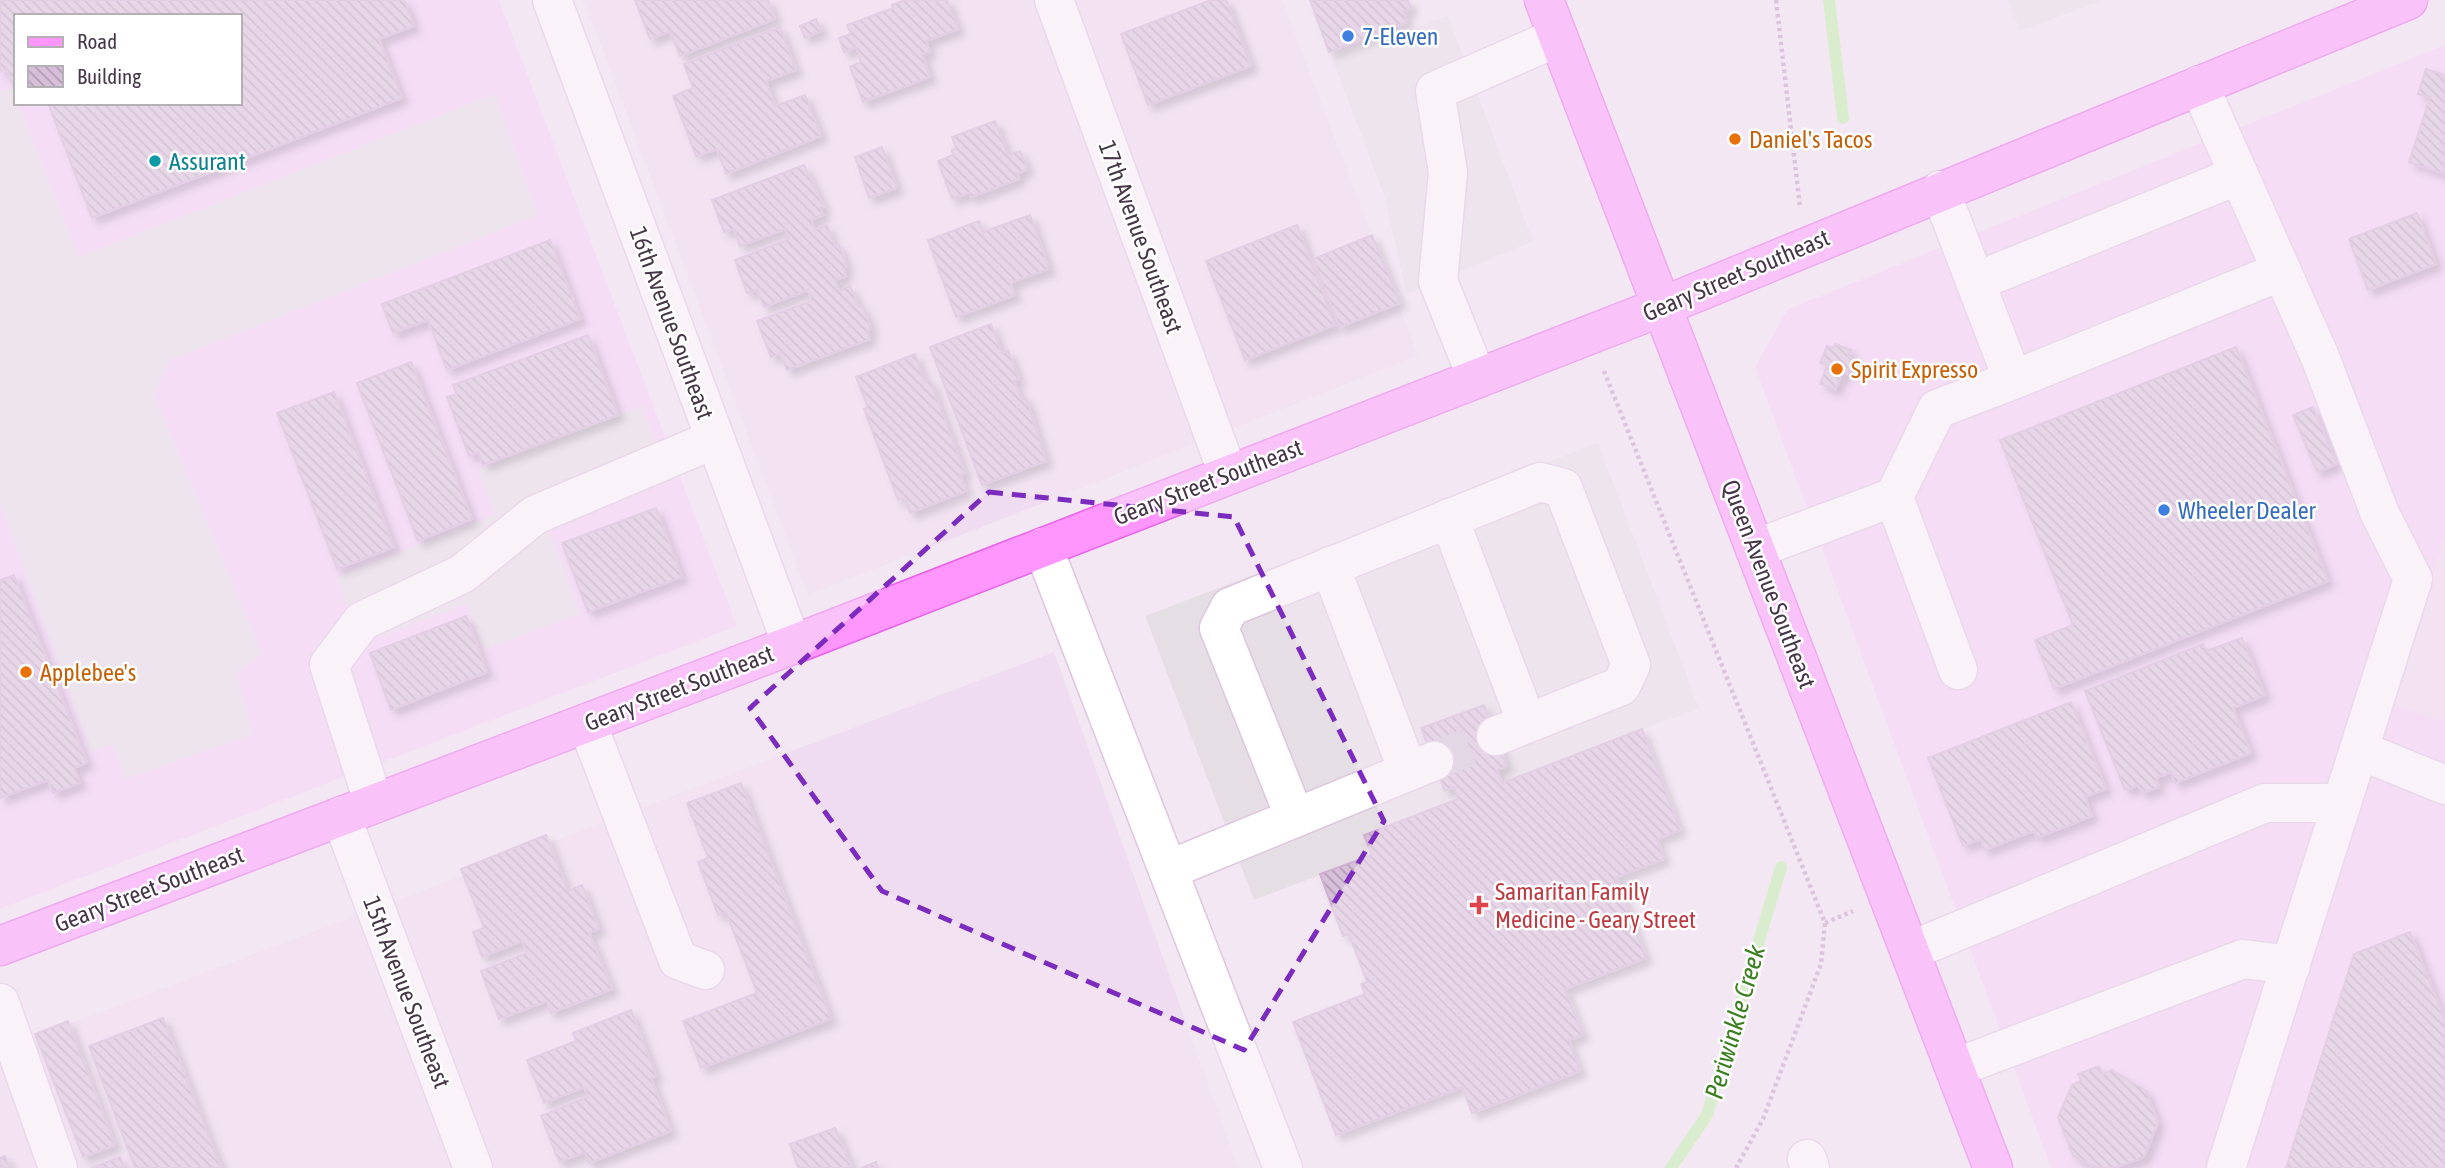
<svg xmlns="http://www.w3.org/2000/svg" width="2445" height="1168" font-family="'Asap Condensed',sans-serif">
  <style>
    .residential { fill: #efdcf0 }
    .commercial { fill: #f3d1f7; fill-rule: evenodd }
    .parking { fill: #e5dfe5 }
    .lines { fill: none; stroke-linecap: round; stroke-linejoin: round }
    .stream { stroke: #b9f4a0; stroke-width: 12 }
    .building { fill: url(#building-back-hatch); stroke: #cfafd2; stroke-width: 2; filter: url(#shadow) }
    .minor-tunnel { stroke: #d1c4d2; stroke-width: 38; stroke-dasharray: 38 19; stroke-linecap: butt }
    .minor-casing { stroke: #dec6df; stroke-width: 41 }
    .major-casing { stroke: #e960ea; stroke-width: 41 }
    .path { stroke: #c19ac3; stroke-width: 4.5; stroke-dasharray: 3.5 3.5; stroke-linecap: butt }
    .minor { stroke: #fff; stroke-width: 38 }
    .major { stroke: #ff96fe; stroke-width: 38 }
    .marked { fill: none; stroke: #7b2cbf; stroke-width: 5; stroke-dasharray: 14 9; stroke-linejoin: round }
    .shop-dot { fill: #3f7fe0; stroke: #fff; stroke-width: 2.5 }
    .food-dot { fill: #e8710a; stroke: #fff; stroke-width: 2.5 }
    .culture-dot { fill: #0f9aa8; stroke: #fff; stroke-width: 2.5 }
    .health-dot { fill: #e0444e; stroke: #fff; stroke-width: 2.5 }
    .labels { text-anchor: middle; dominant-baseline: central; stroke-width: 5; stroke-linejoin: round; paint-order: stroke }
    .shop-label { font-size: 24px; fill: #366cbe; stroke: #fff; text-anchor: start }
    .food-label { font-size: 24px; fill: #c56008; stroke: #fff; text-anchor: start }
    .culture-label { font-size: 24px; fill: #0d838f; stroke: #fff; text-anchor: start }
    .street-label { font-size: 24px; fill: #463648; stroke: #fff }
    .health-label { font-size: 24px; fill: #be3a42; stroke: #fff; text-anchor: start }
    .water-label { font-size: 26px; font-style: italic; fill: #3b7f20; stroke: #fff }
  </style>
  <defs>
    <pattern id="building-back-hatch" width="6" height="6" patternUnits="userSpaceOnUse" patternTransform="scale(1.75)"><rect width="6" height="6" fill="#d7bfda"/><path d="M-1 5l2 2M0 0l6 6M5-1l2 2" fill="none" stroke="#b09cb3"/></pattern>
    <filter id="shadow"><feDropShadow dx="6" dy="6" stdDeviation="3.5" flood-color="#0004"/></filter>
  </defs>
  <rect width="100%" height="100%" fill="#f4e7f4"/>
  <g class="residential">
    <polygon points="584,0 1282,0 1418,356 808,595"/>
    <polygon points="2445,536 2445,721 2393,705"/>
    <polygon points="1054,652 1238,1168 0,1168 0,1050"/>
  </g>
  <g class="commercial">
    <path d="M0,0h499l238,626 -737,283zM16,16h224v87h-224z"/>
    <polygon points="2445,45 2445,536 2393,705 2445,721 2445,1168 2051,1168 1755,367 1788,309"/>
  </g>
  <g class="parking">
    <polygon points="2008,0 2102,0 2020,31"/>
    <polygon points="1448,16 1533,241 1407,294 1384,195 1332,58"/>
    <polygon points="12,88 79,257 495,94 538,215 170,360 154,394 262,654 236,672 253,734 125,779 112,744 91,752 0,503 0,91"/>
    <polygon points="642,406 671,480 548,528 580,613 484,650 466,604 361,644 336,577 495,515 478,470"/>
    <polygon points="1598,443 1699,708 1502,783 1497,770 1507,765 1484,705 1422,728 1445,790 1454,787 1458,799 1364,834 1372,855 1254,900 1145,616"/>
  </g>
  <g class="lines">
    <g class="stream">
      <polyline points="1829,0 1843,118"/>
      <polyline points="1671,1168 1707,1115 1781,867"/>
    </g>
  </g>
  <g class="building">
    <polygon points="0,0 404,0 414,26 379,39 402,98 92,218 48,103 240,103 240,16 16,16 16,94 6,69 0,72"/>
    <polygon points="635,0 768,0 775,19 680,56 670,31 650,39"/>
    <polygon points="905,0 947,0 958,29 926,41 930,52 922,54 930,77 863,102 850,67 861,62 856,47 844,52 839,38 851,34 847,25 893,8 892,5"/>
    <polygon points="1211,0 1226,0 1251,66 1148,105 1121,34"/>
    <polygon points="1310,0 1408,0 1411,8 1404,12 1407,22 1329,52"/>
    <polygon points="816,19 821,31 805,38 800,26"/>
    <polygon points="780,27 796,70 766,81 775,106 805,95 821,136 726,174 717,149 696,156 673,96 693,88 684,64"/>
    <polygon points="2426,69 2445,75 2445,174 2409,162 2430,97 2418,94"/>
    <polygon points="995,121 1008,155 1020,151 1027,169 1017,174 1019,179 971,197 969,193 952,199 938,161 953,155 952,150 956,148 952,137"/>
    <polygon points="882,147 897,188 869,198 855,157"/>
    <polygon points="804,165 824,207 820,208 823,215 811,220 815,230 827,225 835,247 839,245 847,266 843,268 846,276 835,280 839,291 850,286 859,307 863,306 871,329 867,330 870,339 787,370 780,353 771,357 757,321 812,301 808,290 764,307 757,290 747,293 735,260 789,239 785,229 740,246 734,229 724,232 712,200"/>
    <polygon points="2417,213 2436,264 2368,290 2349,239"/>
    <polygon points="1030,215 1049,269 1010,283 1015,295 956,317 928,240 979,221 983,232"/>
    <polygon points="1297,225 1335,325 1245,360 1206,261"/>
    <polygon points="1372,235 1400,303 1340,327 1313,259"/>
    <polygon points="550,240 580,319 447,370 428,320 393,333 382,304"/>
    <polygon points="991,324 1002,353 1008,351 1019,379 1014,381 1022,399 1026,398 1046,461 982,485 930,347"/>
    <polygon points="588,335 618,415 483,465 478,452 469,456 447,397 457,394 453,385"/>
    <polygon points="1835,344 1851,350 1848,357 1853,359 1847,374 1843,372 1835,390 1820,384 1827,365 1820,363 1827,346 1833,348"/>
    <polygon points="2236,347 2328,581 2054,689 2035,640 2073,625 2000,440"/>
    <polygon points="915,354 925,382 930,380 965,473 960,474 966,491 910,513 905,498 898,500 864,409 868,408 856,377"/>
    <polygon points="411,362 472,519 418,541 357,383"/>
    <polygon points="334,392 394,547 337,569 277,413"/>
    <polygon points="2313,407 2337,464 2317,472 2293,415"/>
    <polygon points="656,508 682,577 588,612 562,543"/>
    <polygon points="14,575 87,763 74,768 80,783 53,793 48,780 0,798 0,580"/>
    <polygon points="466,616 487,672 391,710 370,653"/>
    <polygon points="2242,638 2265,695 2233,708 2251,753 2175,783 2171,772 2156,778 2159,787 2142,793 2138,785 2125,790 2085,691 2203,644 2206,651"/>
    <polygon points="2071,702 2106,789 2085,797 2092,816 2037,838 2034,831 1984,850 1981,839 1963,846 1928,758"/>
    <polygon points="1484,705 1507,766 1497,770 1502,783 1642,729 1680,830 1657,839 1664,859 1616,877 1646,958 1565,989 1583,1035 1569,1040 1580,1071 1472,1113 1462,1087 1336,1135 1293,1022 1365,994 1361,984 1367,982 1349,934 1343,936 1320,874 1372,855 1364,835 1458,799 1454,787 1445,791 1421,728"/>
    <polygon points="741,783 831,1019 701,1068 683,1021 757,993 726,912 718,915 698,862 708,858 687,803"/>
    <polygon points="546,835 568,891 582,885 599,929 589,933 612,989 551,1013 547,1001 499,1019 481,971 527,953 522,941 482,957 473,932 484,928 461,869"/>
    <polygon points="2410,932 2445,1021 2445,1168 2286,1168 2354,954"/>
    <polygon points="631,1010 656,1076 651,1078 671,1131 589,1163 585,1152 559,1162 541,1116 588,1097 584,1087 544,1103 527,1060 576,1041 573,1033"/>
    <polygon points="163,1018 221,1168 135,1168 89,1046"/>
    <polygon points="68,1021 115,1145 83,1157 35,1034"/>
    <polygon points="2099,1066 2102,1074 2112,1070 2146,1091 2158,1123 2144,1157 2114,1168 2099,1168 2073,1156 2058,1117 2072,1085 2081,1081 2078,1074"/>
    <polygon points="835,1128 852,1168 798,1168 790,1144"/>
    <polygon points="5,1156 10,1168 0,1168 0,1158"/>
    <polygon points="120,1157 124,1168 91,1168"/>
    <polygon points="876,1162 878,1168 861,1168"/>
  </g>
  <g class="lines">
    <polyline class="minor-tunnel" points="1434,761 1496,736"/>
    <g class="minor-casing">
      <g id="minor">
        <polyline points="552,0 792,645"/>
        <polyline points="1054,0 1228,474"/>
        <polyline points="2199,85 2320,357 2380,514 2413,579 2226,1168"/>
        <polyline points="1975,282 2239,175"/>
        <polyline points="1477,378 1438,281 1448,172 1435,91 1558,37"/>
        <polyline points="2013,380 2282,271"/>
        <polyline points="1894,497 1958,670"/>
        <polyline points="1449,518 1527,723"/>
        <polyline points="1043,547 1283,1168"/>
        <polyline points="1755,549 1894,497 1937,409 2013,380 1940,190"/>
        <polyline points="1330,566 1408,771"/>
        <polyline points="587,723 678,960 705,970"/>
        <polyline points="2359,750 2445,785"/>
        <polyline points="374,804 329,665 362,621 462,574 535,515 715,439"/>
        <polyline points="341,816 473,1168"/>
        <polyline points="1295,818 1219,628 1230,607 1540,482 1563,488 1631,665 1621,686 1496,736"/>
        <polyline points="1168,870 1434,761"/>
        <polyline points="1910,951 2265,803 2342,803"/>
        <polyline points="0,1003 58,1168"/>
        <polyline points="1955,1068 2243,959 2291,965"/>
        <polyline points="1807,1159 1810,1168"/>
      </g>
    </g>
    <g class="major-casing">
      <g id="major">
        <polyline points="1544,0 1993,1168"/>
        <polyline points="0,946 792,645 1661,307 2408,0"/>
      </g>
    </g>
    <g class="path">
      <polyline points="1776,0 1800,207"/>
      <polyline points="1604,371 1825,923 1821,964 1763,1119 1736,1168"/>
      <polyline points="1825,923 1853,911"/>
    </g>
    <use href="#minor" class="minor"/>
    <use href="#major" class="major"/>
  </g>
  <path d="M0 0H2445V1168H0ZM989,492l245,25 150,304 -140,229 -362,-159 -132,-183z" fill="#f4e7f4" fill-opacity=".55" fill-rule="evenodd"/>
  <path class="marked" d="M989,492l245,25 150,304 -140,229 -362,-159 -132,-183z"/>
  <g class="shop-dot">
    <circle cx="1348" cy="36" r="7"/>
    <circle cx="2164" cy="510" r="7"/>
  </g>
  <g class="food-dot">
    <circle cx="1735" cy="139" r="7"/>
    <circle cx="1837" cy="369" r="7"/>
    <circle cx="26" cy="672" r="7"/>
  </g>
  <circle class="culture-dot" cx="155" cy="161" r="7"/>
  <path class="health-dot" d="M1475.5 894.5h7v7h7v7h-7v7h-7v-7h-7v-7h7z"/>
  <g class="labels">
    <g class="shop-label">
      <text x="1362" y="36">7-Eleven</text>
      <text x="2178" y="510">Wheeler Dealer</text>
    </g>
    <g class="food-label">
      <text x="1749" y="139">Daniel's Tacos</text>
      <text x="1851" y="369">Spirit Expresso</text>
      <text x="40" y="672">Applebee's</text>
    </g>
    <g class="culture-label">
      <text x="169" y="161">Assurant</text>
    </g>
    <g class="street-label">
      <text transform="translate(1141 237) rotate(70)">17th Avenue Southeast</text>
      <text transform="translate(1736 275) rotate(-23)">Geary Street Southeast</text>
      <text transform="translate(672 323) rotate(70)">16th Avenue Southeast</text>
      <text transform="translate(1208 482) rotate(-21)">Geary Street Southeast</text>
      <text transform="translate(1769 584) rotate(69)">Queen Avenue Southeast</text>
      <text transform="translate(679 688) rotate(-21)">Geary Street Southeast</text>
      <text transform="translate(149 889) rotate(-21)">Geary Street Southeast</text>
      <text transform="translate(407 992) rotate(69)">15th Avenue Southeast</text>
    </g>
    <g class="health-label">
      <text x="1495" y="891">Samaritan Family<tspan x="1495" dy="28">Medicine - Geary Street</tspan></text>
    </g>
    <g class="water-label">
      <text transform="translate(1735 1022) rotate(-74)">Periwinkle Creek</text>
    </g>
  </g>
  <rect x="14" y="14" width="228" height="91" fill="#ffffff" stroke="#b5afb6" stroke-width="2"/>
  <rect x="28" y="37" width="35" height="10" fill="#ff96fe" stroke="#b5afb6" stroke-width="2"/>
  <text x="77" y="49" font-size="21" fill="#463648">Road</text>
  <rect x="28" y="66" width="35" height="21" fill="url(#building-back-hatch)" stroke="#b5afb6" stroke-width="2"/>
  <text x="77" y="84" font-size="21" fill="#463648">Building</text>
</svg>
